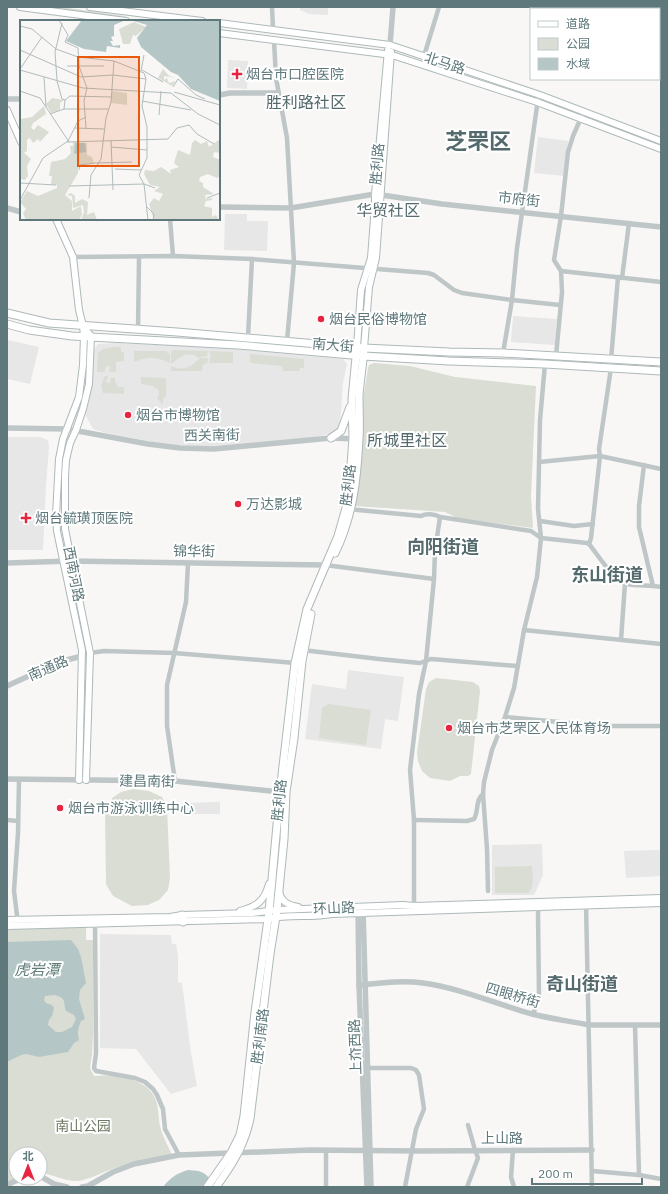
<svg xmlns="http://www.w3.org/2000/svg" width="668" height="1194" font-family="'IBM Plex Sans','Noto Sans SC',sans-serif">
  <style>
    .built { fill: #e6e7e6 }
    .green { fill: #daddd4 }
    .water { fill: #b4c7c6; fill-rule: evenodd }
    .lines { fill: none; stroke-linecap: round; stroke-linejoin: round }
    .secondary-casing { stroke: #aeb9ba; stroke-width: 8 }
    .primary-casing { stroke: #afb9ba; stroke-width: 9 }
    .minor { stroke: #bec6c7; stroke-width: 4.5 }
    .tertiary { stroke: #bec6c7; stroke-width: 5.5 }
    .secondary { stroke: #fff; stroke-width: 6 }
    .primary { stroke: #fff; stroke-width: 7 }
    .poi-dot { fill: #e8253e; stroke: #fff; stroke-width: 1.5 }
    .labels { text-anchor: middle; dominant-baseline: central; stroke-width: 4; stroke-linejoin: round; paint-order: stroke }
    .street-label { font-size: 14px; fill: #5e787b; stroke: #fff }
    .poi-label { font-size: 14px; fill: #5e787b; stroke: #fff; text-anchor: start }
    .park-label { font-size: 14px; fill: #6e7961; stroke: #fff }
    .water-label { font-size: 15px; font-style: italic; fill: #5d7c78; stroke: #fff }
    .quarter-label { font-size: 16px; fill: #546a6c; stroke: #fff }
    .district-label { font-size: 18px; font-weight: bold; fill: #546a6c; stroke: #fff }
    .town-label { font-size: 22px; font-weight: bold; fill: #546a6c; stroke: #fff }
    .inset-river { fill: none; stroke: #b4c7c6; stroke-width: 2 }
    .inset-road { fill: none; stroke: #b1bcbd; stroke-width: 1 }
    .view { fill: #e8590c; fill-opacity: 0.15; stroke: #e8590c; stroke-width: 2 }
    .inset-edge { fill: none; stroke: #5e787b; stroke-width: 2 }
  </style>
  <rect width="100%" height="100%" fill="#f8f7f5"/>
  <g class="built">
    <polygon points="300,7 328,7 328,15 309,14 300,10"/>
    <polygon points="228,60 248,61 247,89 227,88"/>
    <polygon points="538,137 568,141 564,176 534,173"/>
    <polygon points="225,214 247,214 247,221 268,221 267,251 224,250"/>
    <polygon points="513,316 557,319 555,345 511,342"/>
    <polygon points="8,340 39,347 30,384 7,379 7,344"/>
    <polygon points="116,343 222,348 343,359 347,364 343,383 340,426 337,430 330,434 316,437 218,447 170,445 106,433 93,429 85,414 92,384 94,349 98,344"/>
    <polygon points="7,437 40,437 48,440 49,447 46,486 43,550 7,550"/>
    <polygon points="348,670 404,677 398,721 385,719 381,749 305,739 312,684 346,689"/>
    <polygon points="220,802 220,814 182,814 182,803"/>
    <polygon points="542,844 543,875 534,895 492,895 492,845"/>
    <polygon points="661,850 661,876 626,878 624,851"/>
    <polygon points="100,934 171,935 172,944 176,944 178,956 178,982 182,983 191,1053 197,1086 171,1094 136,1049 100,1048"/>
  </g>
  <g class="green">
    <polygon points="42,7 61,7 124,16 126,17"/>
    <polygon points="113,347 121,347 121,352 124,352 124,361 116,362 116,372 109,372 110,366 105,367 105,372 97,372 98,353 103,349"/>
    <path d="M174,350l29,1h5l-1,5 -8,2c-10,-8 -20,-1 -28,6v-12z"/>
    <path d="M134,351h32l4,3v9c-8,-4 -18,-7 -27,-4 -4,1 -4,2 -9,2z"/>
    <polygon points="209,352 209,351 233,352 233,363 209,363 211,356"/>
    <polygon points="250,354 304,359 304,368 300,368 299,371 283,371 282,367 281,366 251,363 250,361"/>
    <path d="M200,358h8v4l-5,3 -1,6h-31v-5c13,6 20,1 29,-8z"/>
    <polygon points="374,363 410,366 455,377 536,386 531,496 533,528 457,518 445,512 354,506 363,399 368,368 369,365"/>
    <polygon points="105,376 108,376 107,380 105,380 108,383 111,382 110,378 115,378 115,382 117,384 118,387 124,387 124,394 103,393 101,386"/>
    <polygon points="141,377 166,378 166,397 163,398 163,405 157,398 159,395 159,390 153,386 141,384"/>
    <polygon points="436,678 473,682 479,686 480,691 471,774 468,776 460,776 450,781 430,778 422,771 418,761 417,753 426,689 429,682"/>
    <polygon points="328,704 371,710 366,745 319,738 322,708"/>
    <polygon points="133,789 149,791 162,797 167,807 170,878 168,890 159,900 148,905 132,906 113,896 106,884 105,811 112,798 121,792"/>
    <path d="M532,866c0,9 3,21 -4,27h-33v-26z"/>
    <path d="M86,926v14h7v94l-1,21 -2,13 4,8c21,-2 51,1 61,22 4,9 3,19 5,28 2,9 8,20 12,29 -21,3 -41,8 -60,14 -11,4 -22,10 -33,12 -13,1 -26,-7 -39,-8v-19h-24v24l-6,2 -3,3v-254z"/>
  </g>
  <g class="water">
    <path d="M71,940l7,9 3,8 5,26 -6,7 -1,9 6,20 -4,2c-3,7 -4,11 -2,19l-5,3 -6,9 -29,5 -13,-3 -5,1 -14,7v-120zM54,995c13,3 9,7 12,16l8,4 2,4 -4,8 -10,5h-6l-8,-7 1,-5 3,-4 2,-8 -2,-3 -6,-2 -2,-3 1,-4z"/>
    <path d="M188,1170c17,1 18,3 27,17h-52c7,-9 14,-14 25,-17z"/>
  </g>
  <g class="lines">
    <g class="secondary-casing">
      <g id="secondary">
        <polyline points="20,7 126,21"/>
        <polyline points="90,7 202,21"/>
        <polyline points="219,23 390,45 540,95 661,141"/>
        <polyline points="219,33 392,55 537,102 661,149"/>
        <polyline points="7,110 21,142"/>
        <polyline points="56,219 73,257 79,310 83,326 84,336 83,365 79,397 63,439 59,459 56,516 57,531 82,650 79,780"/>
        <polyline points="83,326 91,336 89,384 83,409 76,430 70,443 66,460 65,476 65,529 90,653 86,780"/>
        <polyline points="357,347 361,290 371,258 375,205 375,194 388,50"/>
        <polyline points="364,348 369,287 376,258 391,52"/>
        <path d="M279,891c2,11 9,14 19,16"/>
        <path d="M240,911c17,-5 24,-9 29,-27"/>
        <polyline points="7,920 170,917 182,915 252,913 277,910 403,905 414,906 661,898"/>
        <path d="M7,926l261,-7c20,-5 43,-1 64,-5l329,-11"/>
      </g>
    </g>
    <g class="primary-casing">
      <g id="primary">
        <polyline points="7,313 49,323 177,332 364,348 449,352 503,353 661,362"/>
        <polyline points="7,324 29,330 72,336 238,345 363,356 449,361 545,364 661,371"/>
        <polyline points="331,438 341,431 350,407"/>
        <path d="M335,553c18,-37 22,-74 24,-114 1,-14 0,-28 0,-43 1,-16 4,-32 5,-48"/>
        <polyline points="182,915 183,922"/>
        <polyline points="207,1187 231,1153 240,1135 244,1116 255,1012 269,912 280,792 295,663 307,609 338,536 346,508 349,491 353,438 352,399 357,347"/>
        <path d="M216,1187c16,-22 28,-41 34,-68l20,-165 7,-44 7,-71 2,-47 8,-54 8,-77 9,-47"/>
      </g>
    </g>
    <g class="minor">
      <polyline points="272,7 273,29"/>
      <polyline points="274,41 276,78 287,138 294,263 287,341"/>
      <polyline points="424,56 439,7"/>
      <polyline points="170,219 173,256"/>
      <polyline points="73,257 173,256 252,259 428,273 434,275 454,290 462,293 512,300 560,305"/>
      <polyline points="561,271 661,282"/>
      <polyline points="622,278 629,223"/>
      <polyline points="138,330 139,257"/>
      <polyline points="248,337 252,259"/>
      <polyline points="503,353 512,300 517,248 538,99"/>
      <polyline points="556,356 562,292 561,271 554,260 561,216 568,152 573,136 584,111"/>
      <polyline points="611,360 618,277"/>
      <polyline points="539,462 600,456 661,469"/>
      <polyline points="644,465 639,506 639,527 653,586"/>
      <path d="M348,509l73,7c5,-3 14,-2 19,1l91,14 10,7 46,5 2,1c9,11 24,36 38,40 11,2 23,1 34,3"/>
      <polyline points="540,521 574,526 593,524"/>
      <polyline points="589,544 591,538 600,456 599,449 611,368"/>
      <polyline points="325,565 434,579"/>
      <polyline points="524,630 661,644"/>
      <polyline points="621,640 625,583"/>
      <polyline points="302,650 379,659 420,663 431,659 517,666"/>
      <polyline points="90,653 104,651 174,653 295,663"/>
      <polyline points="505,717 602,726 661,726"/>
      <polyline points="175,781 167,726 167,685 186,602 188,563"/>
      <polyline points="483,794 487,849 488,891"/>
      <polyline points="7,820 18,821"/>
      <path d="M414,820l53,1 7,-2c5,-8 1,-19 9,-25l1,-12 8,-32 13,-33 9,-29 10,-58 13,-53 4,-39 -3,-29 2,-89 5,-56"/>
      <polyline points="586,904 592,1187"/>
      <polyline points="414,909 414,820 410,770 419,694 426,661 434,579 435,551 440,517"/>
      <polyline points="17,915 14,891 18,833 19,779"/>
      <polyline points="95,921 96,1053 94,1068 96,1071 135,1078 145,1082 153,1089 157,1095 163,1109 165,1129 179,1155"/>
      <polyline points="533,1014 539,998 538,913 539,909 542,907"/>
      <polyline points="635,1025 639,1175"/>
      <polyline points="368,1068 411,1068 416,1070 419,1075 424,1109 416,1129 405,1187"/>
      <polyline points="326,1150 326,1187"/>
      <polyline points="513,1150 511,1177 514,1187"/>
      <polyline points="592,1171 639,1175 661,1179"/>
      <polyline points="467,1187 478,1158 475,1150 468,1125"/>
    </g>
    <g class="tertiary">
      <polyline points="390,45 393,7"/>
      <polyline points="219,95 230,93 278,93"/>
      <polyline points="7,99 21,99"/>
      <polyline points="219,207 291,208 375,194 442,204 661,227"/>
      <polyline points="7,208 21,212"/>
      <polyline points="7,428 67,429 148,444 180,448 214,449 331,438 356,439"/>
      <polyline points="7,563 71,561 325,565"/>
      <polyline points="7,686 59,662 82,656"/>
      <polyline points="7,779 175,781 280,792"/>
      <polyline points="358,909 359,985 367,1187"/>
      <polyline points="363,909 371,1187"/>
      <path d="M359,985c21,-2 43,-5 64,-2 37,5 73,21 109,31 19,5 38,7 57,11h72"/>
      <polyline points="40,1176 54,1184 67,1187"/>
      <polyline points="7,1185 15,1181 25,1178"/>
      <polyline points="82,1187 88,1186 113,1172 134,1164 179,1155 310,1150 421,1151 592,1150"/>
    </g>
    <use href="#secondary" class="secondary"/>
    <use href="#primary" class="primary"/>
  </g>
  <g class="poi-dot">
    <path d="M235 68h4v4h4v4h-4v4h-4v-4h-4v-4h4z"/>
    <circle cx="321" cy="319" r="4"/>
    <circle cx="128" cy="415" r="4"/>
    <circle cx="238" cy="504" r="4"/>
    <path d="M24 512h4v4h4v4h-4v4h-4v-4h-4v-4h4z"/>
    <circle cx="449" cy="728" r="4"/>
    <circle cx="60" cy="808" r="4"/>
  </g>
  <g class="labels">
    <g class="street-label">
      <text transform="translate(445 63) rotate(18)">北马路</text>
      <text transform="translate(377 164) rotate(-85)">胜利路</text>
      <text transform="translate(519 199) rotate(6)">市府街</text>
      <text transform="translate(333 345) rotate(5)">南大街</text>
      <text transform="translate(212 435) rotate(-1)">西关南街</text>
      <text transform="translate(348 485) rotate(-83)">胜利路</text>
      <text transform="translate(194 551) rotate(1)">锦华街</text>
      <text transform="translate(74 574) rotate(79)">西南河路</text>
      <text transform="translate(48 668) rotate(-23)">南通路</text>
      <text transform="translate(147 781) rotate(1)">建昌南街</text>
      <text transform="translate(279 800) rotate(-84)">胜利路</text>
      <text transform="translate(334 908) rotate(-3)">环山路</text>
      <text transform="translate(513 995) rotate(16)">四眼桥街</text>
      <text transform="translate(260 1036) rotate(-83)">胜利南路</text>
      <text transform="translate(355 1047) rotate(-92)">上夼西路</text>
      <text x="502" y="1138">上山路</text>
    </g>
    <g class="poi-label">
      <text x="246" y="74">烟台市口腔医院</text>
      <text x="329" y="319">烟台民俗博物馆</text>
      <text x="136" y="415">烟台市博物馆</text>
      <text x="246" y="504">万达影城</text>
      <text x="35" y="518">烟台毓璜顶医院</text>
      <text x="457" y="728">烟台市芝罘区人民体育场</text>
      <text x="68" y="808">烟台市游泳训练中心</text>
    </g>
    <g class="park-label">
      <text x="83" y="1126">南山公园</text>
    </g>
    <g class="water-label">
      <text x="37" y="969">虎岩潭</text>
    </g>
    <g class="quarter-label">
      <text x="306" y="102">胜利路社区</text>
      <text x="388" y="210">华贸社区</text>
      <text x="407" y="440">所城里社区</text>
    </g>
    <g class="district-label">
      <text x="443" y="546">向阳街道</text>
      <text x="607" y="574">东山街道</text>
      <text x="582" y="983">奇山街道</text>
    </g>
    <g class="town-label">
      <text x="478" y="140">芝罘区</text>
    </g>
  </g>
  <g transform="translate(20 20)">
    <rect width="200" height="200" fill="#f8f7f5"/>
    <path d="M114,2l12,5 -10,9 -3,-1 -3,9h-7l-4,-15zM143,49l6,7 7,2 -12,-2v4l3,-2 2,5 7,-2 -4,5 -14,-8zM92,71l15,2v12l-16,-2zM32,78l12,2 -4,3v7l-9,3 -5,-9zM24,86l2,8 -13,9 -2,5 3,2 4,-5 11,7 -9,10 -2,-3 -5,4 -3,-5 -3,2v11l-3,2 7,6 -4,7 1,10 -3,4 -5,-1v-60l12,-2zM200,119v14l-6,-1 -1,5 7,3v16l-3,2 -9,-4 -8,3 -1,4 4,2v4l11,7 -9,1 1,4 6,-1v2l-6,1 -2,5 8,2v9l4,-2 3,5h-65l-5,-16 5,-6 5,3 4,-7 -9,-3 6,-4 -10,-2 -6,-11 1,-4 9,1 7,-4 10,7 -1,-4 9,-3 -5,-4 4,-13 12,5 2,-12 3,-3 6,4 6,-3 2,6zM53,122l14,1v12l5,2 2,6 -16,3v7l-13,22 7,6v10l9,-5 1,9 -3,5h-53l-3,-7 3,-4 -6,-7 7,-11 11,5 19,-8v-3l-6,-1 1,-8h-3l2,-14 14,-3 6,-6 -1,-7h3zM51,173l4,3v7l7,-4 6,3 -1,13 7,-3 3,8h-16l3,-8 -1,-7 -10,3 -1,-12 -5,-1z" fill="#daddd4"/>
    <path d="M62,0h44l-12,5v11l-3,1 2,4h-3l3,5 7,-1v3l-13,-2 -1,6 -22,-3 -18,-8zM110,0h90v81l-29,-12 -13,-14 -7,-3 -30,-25 -4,-9 10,-13zM55,123h10l1,9 -12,2z" fill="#b4c7c6"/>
    <path class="inset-river" d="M61,1l8,4 17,-5M65,4l17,-4M86,19l-3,-2 -2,-11 7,-6"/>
    <path class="inset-road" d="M39,0l9,15 -3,7 13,6 1,18 8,22 -3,13 2,27M0,6l12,3 24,20 22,8 36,4 30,12 2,6 -4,27 5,21v31l-8,17 5,9M0,30l61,27 32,-2 33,4M47,46h37M0,49l22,-32M0,50l63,18 88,5 27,21 22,11M122,50l21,12M121,51l3,-16M24,57l2,30M37,60l-2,-28 7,-29M37,61l5,18 3,1M153,67l5,-8 18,16 9,4M0,71l20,7 29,44M154,72l46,13M122,81l49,9M44,89l1,-9 5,-4 41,1M30,94l14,-5h44M139,95l2,-24M55,108l29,1M91,120l2,50M48,121l10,-20 8,-4M47,122l101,-3 9,-11 12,-3 8,9 17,10M91,127l36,3M95,149l26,1M59,150l1,-5 15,-2 37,-1M0,163l36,2M124,164l4,36M49,166l75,-2 11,4M69,178l2,-23 10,-16 5,-41 5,-16 3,-41M187,178l13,-5M0,180l23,-42 25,-17M126,186l8,8 -1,6"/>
    <path class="view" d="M58,37h61v109h-61z"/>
    <rect width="200" height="200" class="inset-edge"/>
  </g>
  <rect width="668" height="1194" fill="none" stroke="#5e787b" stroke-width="16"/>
  <rect x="530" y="8" width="130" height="72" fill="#ffffff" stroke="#bfc9ca"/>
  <rect x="538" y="21" width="20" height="6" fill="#ffffff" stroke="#bfc9ca"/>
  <text x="566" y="28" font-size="12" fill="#5e787b">道路</text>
  <rect x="538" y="38" width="20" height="12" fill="#daddd4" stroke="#bfc9ca"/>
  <text x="566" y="48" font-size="12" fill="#5e787b">公园</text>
  <rect x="538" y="58" width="20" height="12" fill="#b4c7c6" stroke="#bfc9ca"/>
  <text x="566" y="68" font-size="12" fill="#5e787b">水域</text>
  <g transform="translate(28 1166)"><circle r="19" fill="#ffffff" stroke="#bfc9ca"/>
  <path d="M0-3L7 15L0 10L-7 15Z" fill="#e8253e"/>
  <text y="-6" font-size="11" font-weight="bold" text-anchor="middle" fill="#5e787b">北</text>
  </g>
  <path d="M532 1178v6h110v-6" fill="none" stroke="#5e787b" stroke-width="2"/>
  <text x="538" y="1178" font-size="12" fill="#5e787b" stroke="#ffffff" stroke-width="3" paint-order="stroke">200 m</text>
</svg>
